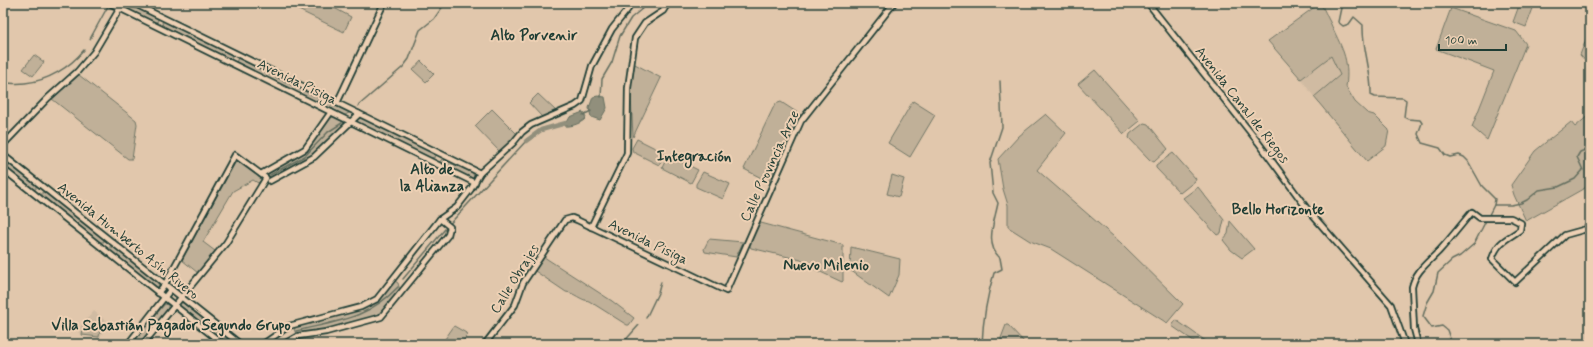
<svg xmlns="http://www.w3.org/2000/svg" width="1593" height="347" font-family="Mynerve,sans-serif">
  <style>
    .built { fill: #d0bba2 }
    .green { fill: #c0b098; stroke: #707666 }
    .water { fill: #918f7b; stroke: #636e5f }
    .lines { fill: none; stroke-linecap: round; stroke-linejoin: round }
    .stream { stroke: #636e5f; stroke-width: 1.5 }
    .canal { stroke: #918f7b; stroke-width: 4.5 }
    .tertiary-casing { stroke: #1f3d34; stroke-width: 8 }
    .tertiary { stroke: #edd0b4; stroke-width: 4.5 }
    .labels { text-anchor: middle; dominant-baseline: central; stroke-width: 4; stroke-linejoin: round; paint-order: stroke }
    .street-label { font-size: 14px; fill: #1f3d34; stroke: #edd0b4 }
    .neighbourhood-label { font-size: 15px; font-weight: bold; fill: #1f3d34; stroke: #edd0b4 }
  </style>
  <rect width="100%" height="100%" fill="#e1c7ac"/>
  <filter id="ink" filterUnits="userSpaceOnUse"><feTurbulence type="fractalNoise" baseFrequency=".025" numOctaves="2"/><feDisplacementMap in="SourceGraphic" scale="8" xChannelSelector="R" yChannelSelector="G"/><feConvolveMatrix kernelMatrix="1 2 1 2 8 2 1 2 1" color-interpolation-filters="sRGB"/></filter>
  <g filter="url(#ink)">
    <g class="built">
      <polygon points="1331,55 1340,75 1314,97 1301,79"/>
      <polygon points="94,311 107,322 100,338 78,333 81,330 79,328"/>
    </g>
    <g class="green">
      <polygon points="129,3 157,17 158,21 154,23 126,9 125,5"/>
      <polygon points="284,3 325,3 351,17 344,32"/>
      <path d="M1320,3c5,7 6,12 10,19 11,25 20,36 16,65l9,15 12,11 7,2 15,15 -3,16 -19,15 -53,-64 26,-22 -9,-19 -30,23 -33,-38z"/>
      <polygon points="1520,3 1535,3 1526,27 1513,22"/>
      <polygon points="1451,8 1516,31 1526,44 1487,140 1472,127 1494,71 1436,49"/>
      <polygon points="166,21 231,54 232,58 228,59 163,27 162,22"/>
      <polygon points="1590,29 1590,66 1580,55"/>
      <polygon points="34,55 44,62 33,76 23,69"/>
      <polygon points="238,57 239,57 351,112 345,115 236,63"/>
      <polygon points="421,61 434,74 426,82 413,70"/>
      <polygon points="633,63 661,78 633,137 631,95"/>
      <polygon points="1095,70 1140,121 1124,134 1078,84"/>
      <polygon points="79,75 136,120 137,124 132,159 128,159 52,99"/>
      <polygon points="538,94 556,111 542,117 529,103"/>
      <polygon points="913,101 935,115 910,157 888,143"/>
      <polygon points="781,102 801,115 794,126 769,182 744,169 775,104"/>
      <polygon points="492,109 517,134 517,136 502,151 499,151 475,126"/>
      <polygon points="1046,114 1066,133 1037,170 1121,243 1183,304 1167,323 1051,249 1030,241 1008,227 1008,205 1003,189 998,159 1019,136"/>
      <polygon points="1590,114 1590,185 1526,221 1514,195 1511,185 1535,151 1571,122 1575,127"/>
      <polygon points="358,116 435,153 435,157 431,158 355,121"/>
      <polygon points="330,117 334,117 347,124 313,154 270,179 268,177 268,173 305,152"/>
      <polygon points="1144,123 1148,124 1168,149 1154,162 1150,160 1129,138 1130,134"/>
      <polygon points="637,139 665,153 659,165 633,152 632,148"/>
      <polygon points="1173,153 1196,179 1195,181 1180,193 1156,168 1156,165"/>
      <polygon points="668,155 698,170 691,183 662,168"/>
      <polygon points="3,158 36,185 36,189 32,190 3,166"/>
      <polygon points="442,159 473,173 474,178 471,179 439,163"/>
      <polygon points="237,161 260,177 261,180 258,183 253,180 233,191 203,242 215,251 198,273 182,260 235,163"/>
      <polygon points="703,172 730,184 723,199 696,187 696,184"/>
      <polygon points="892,175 904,179 899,197 887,194"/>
      <polygon points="1198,187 1224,220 1221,233 1217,235 1183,198"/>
      <polygon points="42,192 45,192 103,237 104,242 100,242 42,197"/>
      <polygon points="1230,221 1254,249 1242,258 1231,250 1223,240 1228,234"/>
      <polygon points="761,223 843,245 843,281 842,282 812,268 801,260 751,248 749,244 757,225"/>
      <polygon points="709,239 743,242 736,257 705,252 704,249"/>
      <polygon points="110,246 114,246 158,283 159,287 155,287 110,251"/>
      <polygon points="851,247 900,259 899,275 889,298 850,270"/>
      <path d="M544,257l68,44 22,17 -5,7h-2l-38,-24c-9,-1 -14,-8 -23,-9l-31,-21z"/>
      <polygon points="395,281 398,283 400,291 380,315 324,330 296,334 294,329 298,326 370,306 379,300"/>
      <polygon points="181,302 183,303 235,344 226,344 180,307 179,304"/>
      <polygon points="165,304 168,305 168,308 139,344 131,344"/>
      <polygon points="1176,320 1210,344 1198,344 1172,326"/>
      <polygon points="84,322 101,325 99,337 82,335"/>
      <polygon points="1006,325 1008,325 1026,344 1001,344 1001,338"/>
      <polygon points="454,326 468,334 461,344 453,344 445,339"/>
    </g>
    <g class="water">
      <polygon points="598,96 605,97 607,108 600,120 591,117 589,108 593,97"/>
      <path d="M583,112l3,6c-4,5 -15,9 -21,8l5,-9z"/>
    </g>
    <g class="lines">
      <g class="stream">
        <path d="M1342,3l-4,19 5,4 6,-2 5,-7 9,8c-1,24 9,46 8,70l4,2 28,1 3,2 -2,17 4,2 12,1 2,3 -4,11 4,9 18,5 5,7 5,2 9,-2 5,2 4,4 14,25 13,13 -1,6 -20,39 -14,12 -8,4 -14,13 -4,18 -7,12 -4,13 9,12 10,-2 5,4 5,14"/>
        <polyline points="90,39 108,6"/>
        <path d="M3,83c7,0 15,1 22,0 23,-2 45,-16 59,-33"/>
        <polyline points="601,97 602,79 612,62 620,36 631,18 649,3"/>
        <polyline points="358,106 403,67 409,59 420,30 434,19 445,3"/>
        <polyline points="583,115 591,111"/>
        <polyline points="270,175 305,156 328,132 342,123"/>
        <polyline points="1494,205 1511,205 1521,203 1527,200 1539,190 1558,187 1575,179 1583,170 1577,157 1580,152 1585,150 1590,151"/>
        <polyline points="403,279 445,229 526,141"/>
        <polyline points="646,318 658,293 661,282"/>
        <path d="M296,331c41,-10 72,-12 102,-44"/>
        <polyline points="622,344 639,325"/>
        <path d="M982,344c1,-24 5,-48 12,-71l8,-4 -2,-11c-16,-14 -5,-38 -2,-55l-5,-10 -3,-30 12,-36 -2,-46"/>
      </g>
      <polyline class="canal" points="526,141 541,130 566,123"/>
      <g class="tertiary-casing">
        <g id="tertiary">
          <polyline points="109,3 475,183"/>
          <polyline points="133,3 480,173"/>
          <polyline points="1148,3 1258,142 1308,210 1391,305 1405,344"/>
          <polyline points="337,103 384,3"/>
          <polyline points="3,145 48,98 77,72 94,52 123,3"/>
          <polyline points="3,155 240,344"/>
          <polyline points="3,169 223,344"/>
          <polyline points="261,174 305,149 331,112"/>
          <polyline points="270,181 314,157 359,114"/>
          <polyline points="591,227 627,153 628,88 635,38 645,23 663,11 668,3"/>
          <polyline points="128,344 171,289"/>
          <polyline points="143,344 226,243 266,178 235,155 165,284 158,293"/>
          <polyline points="263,344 289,326 361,307 377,299 440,219 457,207 471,189 480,173 513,143 522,132 531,125 575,106 582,101 592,66 612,29 628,9 629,3"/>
          <polyline points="284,344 298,336 326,332 381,317 448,235 450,227 440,219"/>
          <polyline points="485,344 515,305 523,283 565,220 572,218 577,220 726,291 801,121 894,3"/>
          <path d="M1418,344l-4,-15 -2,-42c4,-17 17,-25 28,-37 11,-12 21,-25 32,-38l8,6h31l10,5 -1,7c-14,10 -22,11 -28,29l23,23 50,-47 25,-7"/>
        </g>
      </g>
      <use href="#tertiary" class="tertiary"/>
    </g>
  </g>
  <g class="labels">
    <g class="street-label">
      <text transform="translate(297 82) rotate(26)">Avenida Pisiga</text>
      <text transform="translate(1242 105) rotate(52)">Avenida Canal de Riegos</text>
      <text transform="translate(770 166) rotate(-65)">Calle Provincia Arze</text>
      <text transform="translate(128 241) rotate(39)">Avenida Humberto Asín Rivero</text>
      <text transform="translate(648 242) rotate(26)">Avenida Pisiga</text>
      <text transform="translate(515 279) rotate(-58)">Calle Obrajes</text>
    </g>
    <g class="neighbourhood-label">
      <text x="534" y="36">Alto Porvenir</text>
      <text x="694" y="157">Integración</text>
      <text x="432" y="170">Alto de<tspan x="432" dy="17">la Alianza</tspan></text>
      <text x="1278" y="210">Bello Horizonte</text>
      <text x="826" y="266">Nuevo Milenio</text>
      <text x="171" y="326">Villa Sebastián Pagador Segundo Grupo</text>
    </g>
  </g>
  <rect width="1593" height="347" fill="none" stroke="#edd0b4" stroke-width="16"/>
  <rect x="8" y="8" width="1577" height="331" fill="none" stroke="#1f3d34" stroke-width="1.5" filter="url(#ink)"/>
  <path d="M1439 44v6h67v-6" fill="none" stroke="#1f3d34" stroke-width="2"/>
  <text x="1445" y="44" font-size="12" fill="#1f3d34" stroke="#edd0b4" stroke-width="3" paint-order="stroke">100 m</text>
</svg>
